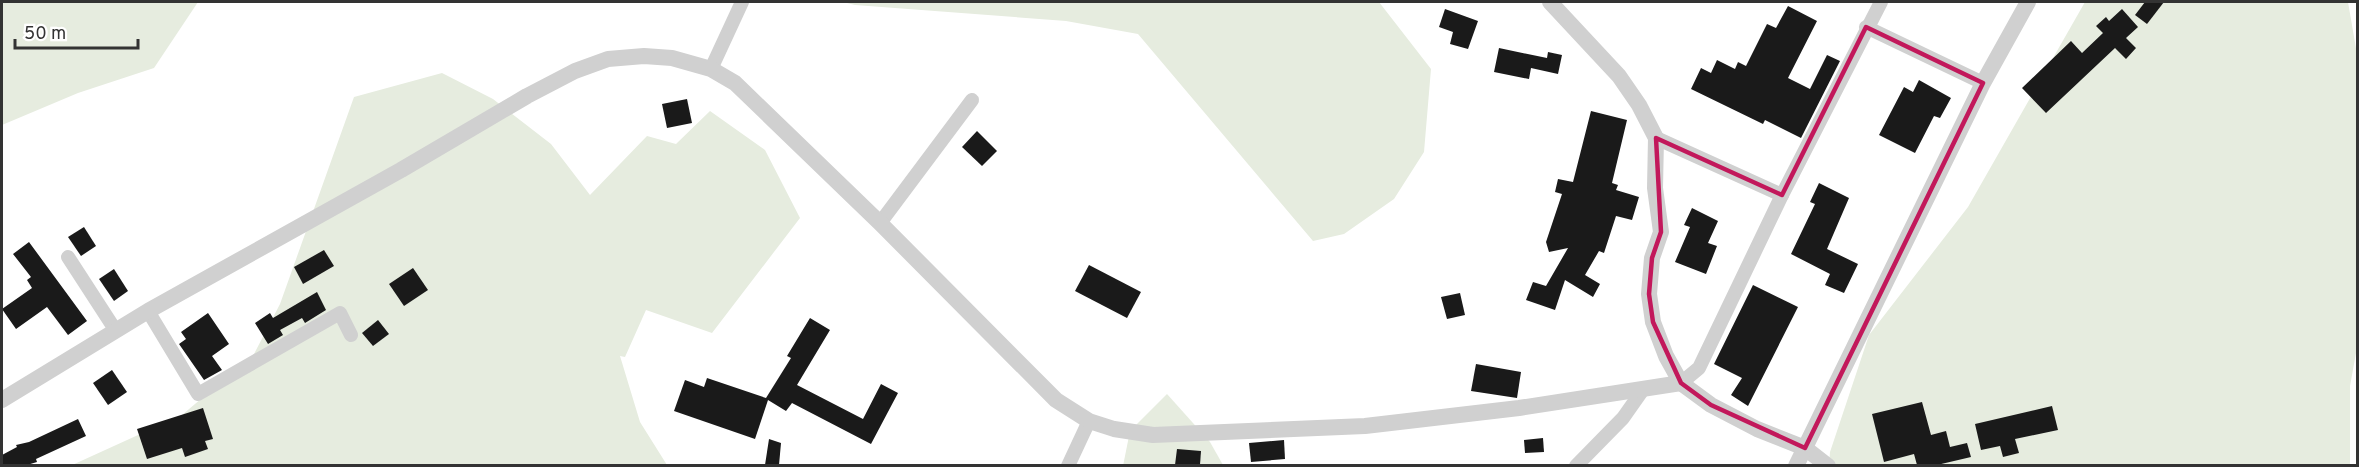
<svg xmlns="http://www.w3.org/2000/svg" width="2359" height="467" font-family="Overpass,sans-serif">
  <style>
    .green { fill: #e6ecdf }
    .building { fill: #1a1a1a }
    .lines { fill: none; stroke-linecap: round; stroke-linejoin: round }
    .minor { stroke: #d0d0d0; stroke-width: 14 }
    .tertiary { stroke: #d0d0d0; stroke-width: 16 }
    .marked { fill: none; stroke: #c2185b; stroke-width: 4.5; stroke-linejoin: round }
  </style>
  <rect width="100%" height="100%" fill="#fff"/>
  <g class="green">
    <polygon points="2,2 198,2 154,68 78,93 2,125"/>
    <polygon points="843,2 1379,2 1431,69 1424,152 1394,199 1344,234 1313,241 1138,34 1066,21 855,5"/>
    <polygon points="2085,2 2348,2 2358,60 2358,342 2350,386 2350,465 1829,466 1830,452 1869,335 1968,207"/>
    <polygon points="442,73 493,99 551,144 590,195 647,136 676,144 710,111 765,150 800,218 712,333 646,310 625,357 620,356 640,422 667,465 70,466 182,415 254,354 280,304 354,97"/>
    <polygon points="1167,394 1210,442 1223,465 1123,466 1130,431"/>
  </g>
  <g class="building">
    <polygon points="2145,2 2164,2 2147,24 2135,15"/>
    <polygon points="1788,6 1817,21 1788,78 1810,89 1827,55 1840,61 1801,138 1765,120 1763,124 1691,89 1701,68 1711,73 1717,60 1735,69 1738,62 1746,66 1767,24 1776,28"/>
    <polygon points="1445,9 1478,21 1468,49 1450,44 1453,32 1439,27"/>
    <polygon points="2122,9 2138,27 2126,38 2136,48 2126,59 2115,48 2046,113 2022,88 2071,41 2082,53 2103,33 2096,26 2106,17 2109,21"/>
    <polygon points="1499,48 1547,58 1548,52 1562,55 1558,74 1531,68 1529,79 1494,72"/>
    <polygon points="1919,80 1951,98 1940,118 1934,116 1915,153 1879,135 1904,87 1913,92"/>
    <polygon points="687,99 692,123 667,128 662,104"/>
    <polygon points="1591,111 1627,120 1612,183 1618,185 1616,190 1639,197 1632,220 1616,216 1604,253 1599,251 1585,275 1600,284 1593,297 1565,280 1555,310 1526,300 1533,282 1546,286 1568,248 1549,252 1546,242 1562,194 1555,192 1558,179 1573,182"/>
    <polygon points="977,131 997,151 982,166 962,147"/>
    <polygon points="1819,183 1849,198 1827,249 1858,264 1844,293 1825,285 1830,274 1791,254 1815,204 1810,202"/>
    <polygon points="1692,208 1718,221 1708,243 1717,246 1706,274 1675,262 1690,227 1684,225"/>
    <polygon points="84,227 96,246 81,256 68,237"/>
    <polygon points="29,242 87,321 68,335 47,307 16,329 2,309 32,288 27,280 31,277 13,254"/>
    <polygon points="324,250 334,266 303,284 294,267"/>
    <polygon points="1089,265 1141,292 1127,318 1075,291"/>
    <polygon points="413,268 428,290 404,306 389,284"/>
    <polygon points="114,269 128,291 114,301 99,279"/>
    <polygon points="1753,285 1798,307 1748,406 1731,395 1742,378 1714,364"/>
    <polygon points="317,292 326,310 305,323 302,318 280,330 283,335 268,344 255,323 270,313 273,318"/>
    <polygon points="1460,293 1465,315 1447,319 1441,297"/>
    <polygon points="208,313 229,344 212,356 222,370 204,380 179,344 186,339 181,332"/>
    <polygon points="810,318 830,330 797,385 863,419 881,384 898,393 871,444 792,403 786,411 768,400 755,439 674,411 685,380 704,387 707,378 766,398 791,358 787,356"/>
    <polygon points="378,320 389,334 373,346 362,333"/>
    <polygon points="1476,364 1521,372 1517,398 1471,391"/>
    <polygon points="112,370 127,392 108,405 93,383"/>
    <polygon points="1922,402 1931,435 1946,431 1950,447 1967,443 1971,457 1937,465 1917,465 1914,454 1884,462 1872,414"/>
    <polygon points="2052,406 2058,430 2015,439 2019,453 2003,457 2000,446 1981,450 1975,424"/>
    <polygon points="203,408 213,439 205,441 208,449 185,457 182,448 147,459 137,429"/>
    <polygon points="78,419 86,436 36,459 37,462 27,465 2,465 2,455 17,447 16,445 29,442"/>
    <polygon points="1543,438 1544,452 1525,453 1524,440"/>
    <polygon points="769,439 781,443 779,465 765,465"/>
    <polygon points="1284,440 1285,459 1251,462 1249,443"/>
    <polygon points="1177,449 1201,451 1200,465 1175,465"/>
  </g>
  <g class="lines">
    <g class="minor">
      <polyline points="1866,27 1983,83"/>
      <polyline points="711,69 742,2"/>
      <polyline points="1656,138 1782,195"/>
      <polyline points="880,223 972,100"/>
      <polyline points="68,257 116,331"/>
      <polyline points="148,311 198,394 340,313 351,335"/>
      <polyline points="1681,383 1699,368 1782,195 1881,2"/>
      <polyline points="1068,466 1089,421"/>
      <polyline points="1576,466 1623,418 1642,391"/>
    </g>
    <g class="tertiary">
      <polyline points="1550,2 1619,76 1639,105 1656,138 1655,188 1661,232 1652,258 1649,294 1653,322 1666,356 1681,383 1711,405 1757,429 1805,448 1828,466"/>
      <polyline points="2,400 148,311 401,170 527,96 575,71 608,59 644,56 672,58 711,69 735,83 880,223 1056,400 1089,421 1114,429 1153,435 1365,426 1519,408 1681,383"/>
      <polyline points="1796,466 1983,83 2028,2"/>
    </g>
  </g>
  <path class="marked" d="M1866,27l117,56 -178,365 -94,-43 -30,-22 -28,-61 -4,-28 3,-36 9,-26 -5,-94 126,57z"/>
  <rect width="2359" height="467" fill="none" stroke="#333333" stroke-width="6"/>
  <path d="M15 39v9h123v-9" fill="none" stroke="#333333" stroke-width="3"/>
  <text x="24" y="39" font-size="18" fill="#333333" stroke="#ffffff" stroke-width="4.5" paint-order="stroke">50 m</text>
</svg>
